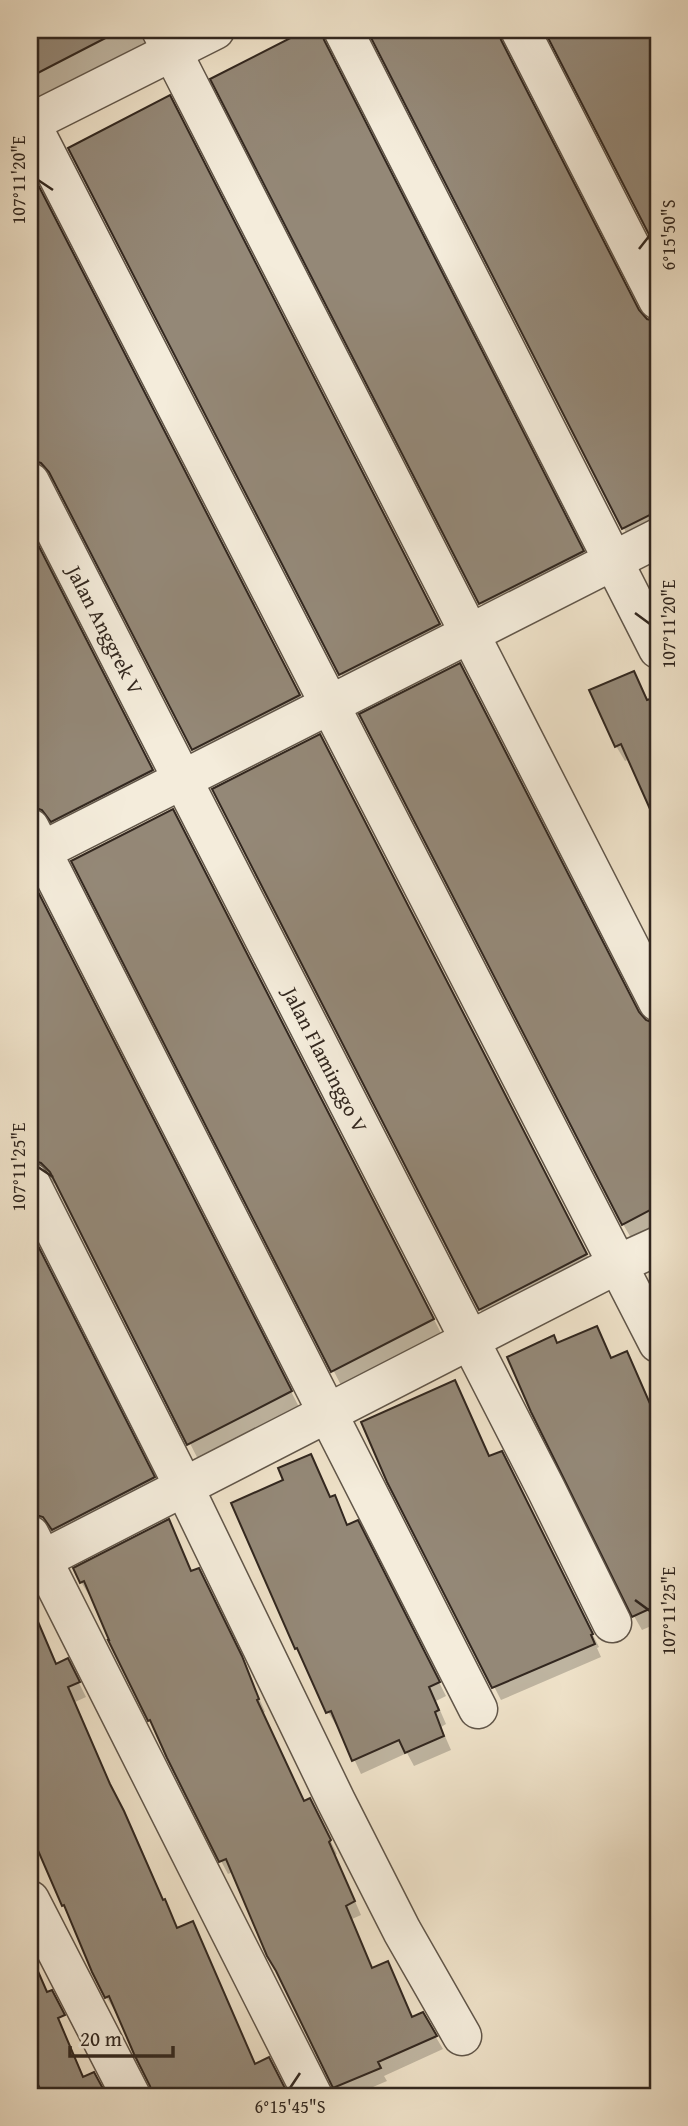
<svg xmlns="http://www.w3.org/2000/svg" width="688" height="2126" font-family="'Gentium Book Plus',serif">
  <style>
    .shadow { fill: #0003 }
    .building { fill: #948877; stroke: #32271f; stroke-width: 2 }
    .lines { fill: none; stroke-linecap: round; stroke-linejoin: round }
    .minor-casing { stroke: #615649; stroke-width: 41 }
    .minor { stroke: #f4ecdb; stroke-width: 38 }
    .ticks { fill: none; stroke: #32271f; stroke-width: 2.5 }
    .labels { text-anchor: middle; dominant-baseline: central; stroke-width: 5; stroke-linejoin: round; paint-order: stroke }
    .street-label { font-size: 21px; fill: #32271f; stroke: #f4ecdb }
    .neatline { fill: none; stroke: #32271f; stroke-width: 2.5 }
    .ticks-label { font-size: 18px; text-anchor: middle; fill: #32271f }
  </style>
  <rect width="100%" height="100%" fill="#eee1c8"/>
  <filter id="stains"><feTurbulence type="fractalNoise" baseFrequency=".00286" numOctaves="4"/><feColorMatrix values="0 0 0 0 .2 0 0 0 0 .09 0 0 0 0 .02 0 0 0 .5 -.17"/></filter>
  <radialGradient id="worn" r=".72"><stop offset=".6" stop-color="#630" stop-opacity="0"/><stop offset="1" stop-color="#630" stop-opacity=".3"/></radialGradient>
  <g class="shadow">
    <polygon points="30,30 163,30 150,41 37,99 34,93 30,95"/>
    <polygon points="310,30 327,30 334,42 332,50 334,62 592,569 491,621 213,79"/>
    <polygon points="363,30 523,30 509,49 511,62 640,314 646,320 658,323 658,536 634,548 369,32"/>
    <polygon points="540,30 658,30 658,249 550,36"/>
    <polygon points="180,117 450,644 352,694 70,149"/>
    <polygon points="30,173 310,715 205,769 60,488 56,484 44,479 30,483"/>
    <polygon points="30,531 163,790 64,840 30,829"/>
    <polygon points="633,673 658,717 658,818 630,759 625,761 616,746"/>
    <polygon points="331,756 597,1274 491,1328 480,1309"/>
    <polygon points="184,831 444,1339 344,1391 73,861"/>
    <polygon points="30,880 301,1411 200,1463 60,1188 56,1184 44,1179 30,1183"/>
    <polygon points="640,1017 645,1021 654,1025 658,1032 658,1231 634,1243 623,1224"/>
    <polygon points="30,1231 164,1498 49,1534 30,1499"/>
    <polygon points="596,1328 612,1360 626,1354 658,1422 658,1623 642,1630 634,1616 558,1345"/>
    <polygon points="311,1456 331,1499 334,1497 348,1526 365,1536 446,1696 436,1701 446,1724 441,1727 451,1750 414,1766 407,1753 361,1774 338,1724 336,1725 328,1712 296,1648 286,1481"/>
    <polygon points="490,1458 508,1465 599,1647 597,1648 601,1657 501,1700 389,1481"/>
    <polygon points="168,1521 192,1573 206,1583 248,1672 265,1712 263,1713 304,1803 317,1813 337,1854 335,1855 361,1915 352,1919 373,1970 387,1963 413,2018 422,2014 443,2049 384,2076 387,2081 352,2096 340,2096 335,2088 280,1974 233,1872 228,1874 221,1861 150,1720 91,1595 89,1595 81,1582"/>
    <polygon points="30,1621 40,1645 45,1643 57,1665 75,1675 86,1697 75,1702 117,1800 132,1827 164,1901 178,1929 255,2065 276,2074 288,2096 162,2096 117,2010 115,2011 106,1997 32,1833 30,1834"/>
    <polygon points="30,1965 78,2068 99,2096 30,2096"/>
  </g>
  <g class="building">
    <polygon points="30,30 121,30 30,77"/>
    <polygon points="306,30 321,30 324,40 584,551 479,604 210,79"/>
    <polygon points="367,30 498,30 501,40 639,310 647,319 658,322 658,511 622,529"/>
    <polygon points="544,30 658,30 658,252"/>
    <polygon points="170,95 440,624 339,675 68,148"/>
    <polygon points="30,169 300,695 192,750 49,472 41,463 30,460"/>
    <polygon points="30,529 153,770 51,822 42,810 30,806"/>
    <polygon points="460,663 639,1012 646,1020 656,1024 658,1029 658,1206 622,1225 359,714"/>
    <polygon points="634,671 647,700 650,699 658,718 658,827 621,744 615,747 589,690"/>
    <polygon points="320,734 587,1254 479,1310 212,789"/>
    <polygon points="173,809 434,1319 331,1372 71,861"/>
    <polygon points="31,878 292,1391 187,1445 50,1172 41,1163 30,1160"/>
    <polygon points="30,1230 155,1477 52,1530 43,1517 36,1515 30,1502"/>
    <polygon points="597,1326 611,1358 627,1351 658,1422 658,1605 632,1617 531,1412 507,1357 554,1335 557,1343"/>
    <polygon points="455,1380 489,1456 502,1451 593,1634 591,1635 595,1644 492,1688 387,1482 361,1422"/>
    <polygon points="311,1454 330,1497 335,1495 347,1525 358,1520 440,1682 429,1687 439,1710 435,1712 444,1736 405,1753 399,1740 352,1761 331,1711 326,1713 297,1648 295,1649 231,1503 283,1480 278,1468"/>
    <polygon points="169,1519 191,1571 199,1568 242,1656 259,1699 257,1700 304,1801 310,1798 331,1840 329,1842 355,1901 346,1906 372,1968 388,1961 412,2017 423,2012 437,2036 378,2062 381,2068 333,2088 276,1971 267,1956 226,1859 219,1862 167,1758 150,1720 148,1721 108,1640 109,1640 84,1581 80,1583 73,1568"/>
    <polygon points="30,1603 56,1664 68,1658 80,1682 68,1687 110,1784 124,1811 163,1900 165,1899 177,1928 193,1921 255,2064 269,2057 289,2096 153,2096 150,2086 134,2054 109,1996 105,1998 92,1972 64,1905 62,1906 30,1832"/>
    <polygon points="30,1953 47,1992 52,1990 65,2015 58,2018 83,2077 94,2072 107,2096 41,2096 43,2096 30,2066"/>
  </g>
  <g class="lines">
    <g class="minor-casing">
      <g id="minor">
        <polyline points="161,30 658,1002"/>
        <polyline points="343,30 658,649"/>
        <polyline points="520,30 658,300"/>
        <polyline points="30,122 658,1343"/>
        <polyline points="30,123 215,30"/>
        <path id="s1" d="M30,482l516,1007 66,134"/>
        <polyline points="30,828 478,1709"/>
        <polyline points="30,857 658,538"/>
        <polyline points="30,1182 184,1487 336,1801 402,1931 462,2036"/>
        <polyline points="30,1535 313,2096"/>
        <polyline points="30,1566 616,1265 658,1246"/>
        <polyline points="30,1900 131,2096"/>
      </g>
    </g>
    <use href="#minor" class="minor"/>
  </g>
  <path class="ticks" d="M38,180l15,10M639,249l11,-14M635,613l15,11M38,1167l15,10M635,1600l15,11M290,2088l10,-15"/>
  <g class="labels">
    <g class="street-label">
      <text stroke="none"><textPath href="#s1" startOffset="166">Jalan Anggrek V</textPath></text>
      <text stroke="none"><textPath href="#s1" startOffset="649">Jalan Flaminggo V</textPath></text>
    </g>
  </g>
  <rect width="688" height="2126" fill="none" stroke="#eee1c8" stroke-width="77"/>
  <path d="M70 2046v10h103v-10" fill="none" stroke="#32271f" stroke-width="3.5"/>
  <text x="80" y="2046" font-size="21" fill="#32271f" stroke="#f4ecdb" stroke-width="5" paint-order="stroke">20 m</text>
  <rect x="38" y="38" width="612" height="2050" class="neatline"/>
  <g class="ticks-label">
    <text transform="translate(19 180) rotate(-90)" y="6">107°11'20"E</text>
    <text transform="translate(669 235) rotate(-90)" y="6">6°15'50"S</text>
    <text transform="translate(669 624) rotate(-90)" y="6">107°11'20"E</text>
    <text transform="translate(19 1167) rotate(-90)" y="6">107°11'25"E</text>
    <text transform="translate(669 1611) rotate(-90)" y="6">107°11'25"E</text>
    <text x="290" y="2113">6°15'45"S</text>
  </g>
  <rect width="100%" height="100%" filter="url(#stains)"/>
  <rect width="100%" height="100%" fill="url(#worn)"/>
</svg>
